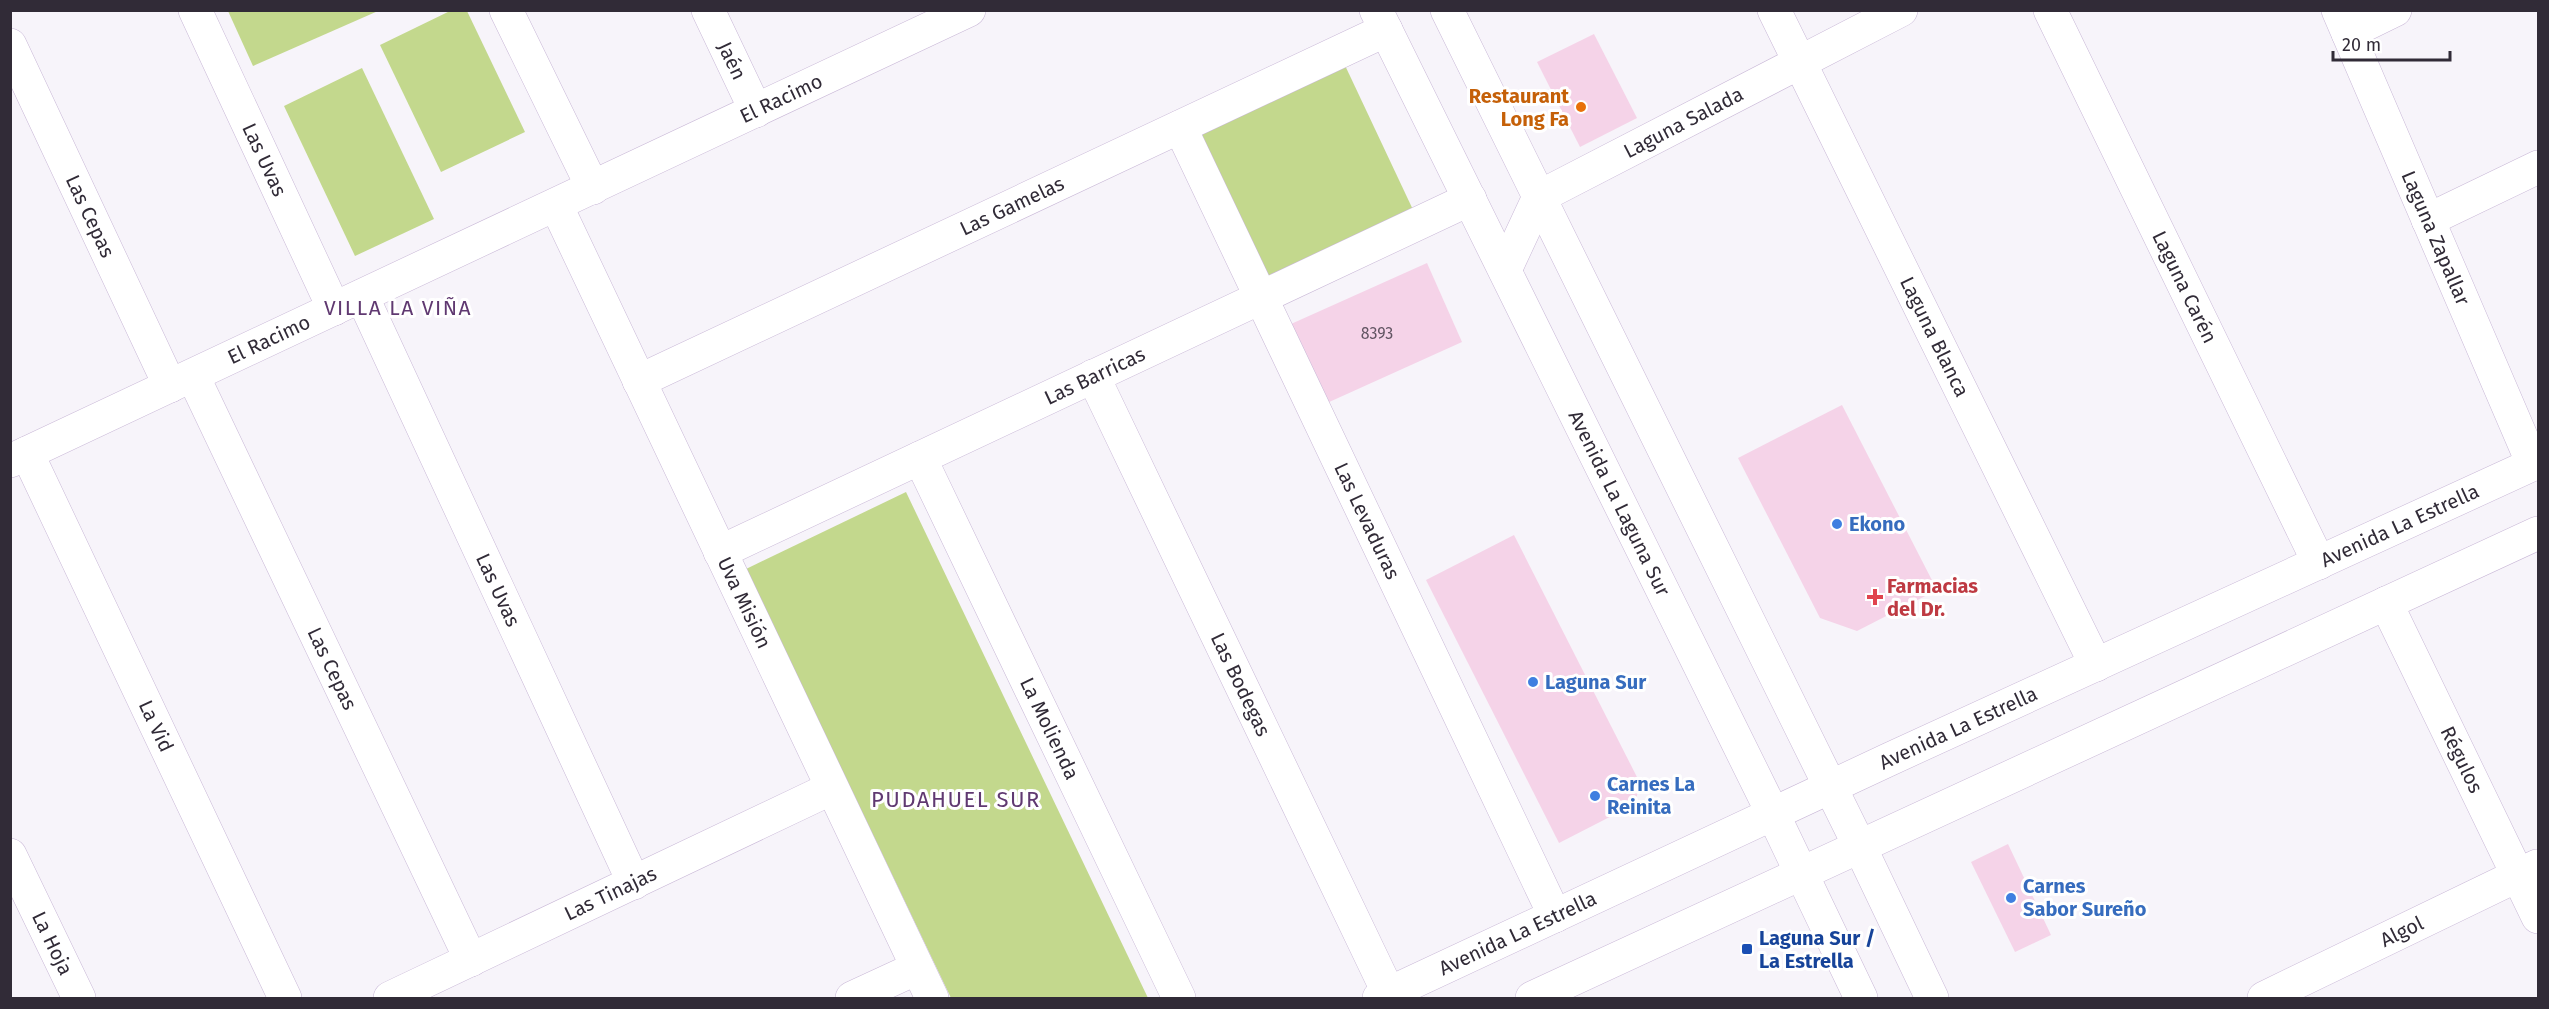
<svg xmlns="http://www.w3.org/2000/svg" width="2549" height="1009" font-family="'Fira Sans',sans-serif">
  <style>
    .green { fill: #c3d88d }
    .building { fill: #f5d3e8 }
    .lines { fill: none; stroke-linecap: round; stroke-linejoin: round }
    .street-casing { stroke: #c9b8d7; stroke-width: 34 }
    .secondary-casing { stroke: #c9b8d7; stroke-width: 34 }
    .street { stroke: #fff; stroke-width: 33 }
    .secondary { stroke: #fff; stroke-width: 33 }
    .food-dot { fill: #e8710a; stroke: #fff; stroke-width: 2 }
    .shop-dot { fill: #3f7fe0; stroke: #fff; stroke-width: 2 }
    .health-dot { fill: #e0444e; stroke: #fff; stroke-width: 2 }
    .transit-dot { fill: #1a4fb4; stroke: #fff; stroke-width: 2 }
    .labels { text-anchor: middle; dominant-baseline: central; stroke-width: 6; stroke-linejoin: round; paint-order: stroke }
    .number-label { font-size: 16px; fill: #625563 }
    .street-label { font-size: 20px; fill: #312b37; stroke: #fff }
    .food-label { font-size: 20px; font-weight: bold; fill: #c56008; stroke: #fff; text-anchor: end }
    .shop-label { font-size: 20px; font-weight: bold; fill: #366cbe; stroke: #fff; text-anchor: start }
    .health-label { font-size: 20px; font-weight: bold; fill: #be3a42; stroke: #fff; text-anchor: start }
    .transit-label { font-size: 20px; font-weight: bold; fill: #164399; stroke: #fff; text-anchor: start }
    .neighbourhood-label { font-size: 21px; letter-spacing: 1.5px; fill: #603971; stroke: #fff }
    .quarter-label { font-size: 22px; letter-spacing: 1.5px; fill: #603971; stroke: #fff }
  </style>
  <rect width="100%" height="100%" fill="#f7f4fa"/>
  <g class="green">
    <polygon points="452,10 467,11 525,132 441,172 380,45"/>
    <polygon points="228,11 378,11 253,66"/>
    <polygon points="1342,59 1415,214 1268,286 1196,135"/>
    <polygon points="362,68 434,219 355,256 284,106"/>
    <polygon points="906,492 1148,998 951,998 746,569"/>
  </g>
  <g class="building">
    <polygon points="1594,34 1637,118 1580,147 1537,62"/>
    <polygon points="1427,263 1462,342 1327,403 1291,324"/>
    <polygon points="1842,405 1937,590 1857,631 1820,618 1738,458"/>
    <polygon points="1514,535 1640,783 1635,804 1559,843 1426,580"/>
    <polygon points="2008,844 2051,935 2015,952 1971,862"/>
  </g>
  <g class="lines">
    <g class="street-casing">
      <g id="street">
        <path id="s1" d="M195,10l139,299"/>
        <polyline points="506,10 593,188"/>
        <path id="s2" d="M708,10l48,101"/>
        <path id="s3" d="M1774,10l322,655"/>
        <path id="s4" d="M2050,10l269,553"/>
        <path id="s5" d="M2338,10l195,454"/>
        <polyline points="2348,33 2395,10"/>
        <path id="s6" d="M10,45l160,341"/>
        <path id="s7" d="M1180,127l375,789"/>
        <path id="s8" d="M556,205l376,793"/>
        <polyline points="2428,220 2538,167"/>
        <path id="s9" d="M1505,270l34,-73 362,-187"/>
        <path id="s10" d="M362,296l272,587"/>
        <path id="s11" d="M193,376l278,584"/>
        <path id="s12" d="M1093,376l296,618"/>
        <path id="s13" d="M639,381l747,-351"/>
        <path id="s14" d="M27,453l258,545"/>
        <path id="s15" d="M920,458l259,540"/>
        <path id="s16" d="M10,461l959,-451"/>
        <path id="s17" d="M720,552l750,-353"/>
        <path id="s18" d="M2386,603l152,314"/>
        <path id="s19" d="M10,855l69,143"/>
        <path id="s20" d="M390,998l442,-210"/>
        <polyline points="852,998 917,968"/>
        <path id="s21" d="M2264,998l273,-132"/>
      </g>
    </g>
    <g class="secondary-casing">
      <g id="secondary">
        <path id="s22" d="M1376,10l397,804 88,184"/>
        <polyline points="1447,10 1859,845 1932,998"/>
        <path id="s23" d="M1379,998l511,-239 648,-297"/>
        <polyline points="1532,998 2538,533"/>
      </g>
    </g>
    <use href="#street" class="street"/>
    <use href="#secondary" class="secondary"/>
  </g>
  <circle class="food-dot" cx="1581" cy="107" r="6"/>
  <g class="shop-dot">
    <circle cx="1837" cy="524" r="6"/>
    <circle cx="1533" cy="682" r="6"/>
    <circle cx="1595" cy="796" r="6"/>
    <circle cx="2011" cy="898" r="6"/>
  </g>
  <path class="health-dot" d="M1872 588h6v6h6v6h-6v6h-6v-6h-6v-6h6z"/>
  <rect class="transit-dot" x="1741" y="943" width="12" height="12" rx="3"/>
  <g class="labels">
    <g class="number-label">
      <text x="1377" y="333">8393</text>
    </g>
    <g class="street-label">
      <text stroke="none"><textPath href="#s2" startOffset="56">Jaén</textPath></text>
      <text stroke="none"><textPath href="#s16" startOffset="852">El Racimo</textPath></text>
      <text stroke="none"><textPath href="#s9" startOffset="243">Laguna Salada</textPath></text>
      <text stroke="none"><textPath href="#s1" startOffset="165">Las Uvas</textPath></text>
      <text stroke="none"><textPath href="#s13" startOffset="412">Las Gamelas</textPath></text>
      <text stroke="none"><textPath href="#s6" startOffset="189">Las Cepas</textPath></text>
      <text stroke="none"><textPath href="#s5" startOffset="248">Laguna Zapallar</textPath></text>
      <text stroke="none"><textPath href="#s4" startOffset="308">Laguna Carén</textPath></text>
      <text stroke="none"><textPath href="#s3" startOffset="364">Laguna Blanca</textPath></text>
      <text stroke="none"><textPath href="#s16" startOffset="286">El Racimo</textPath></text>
      <text stroke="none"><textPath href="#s17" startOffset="414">Las Barricas</textPath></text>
      <text stroke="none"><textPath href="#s22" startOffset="550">Avenida La Laguna Sur</textPath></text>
      <text stroke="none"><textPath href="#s7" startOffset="436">Las Levaduras</textPath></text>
      <text stroke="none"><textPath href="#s23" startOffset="1125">Avenida La Estrella</textPath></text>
      <text stroke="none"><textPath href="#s10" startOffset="324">Las Uvas</textPath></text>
      <text stroke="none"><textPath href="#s8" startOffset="440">Uva Misión</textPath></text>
      <text stroke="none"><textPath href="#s11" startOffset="324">Las Cepas</textPath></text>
      <text stroke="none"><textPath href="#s12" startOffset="342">Las Bodegas</textPath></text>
      <text stroke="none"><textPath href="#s14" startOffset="302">La Vid</textPath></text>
      <text stroke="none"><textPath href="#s15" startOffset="300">La Molienda</textPath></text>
      <text stroke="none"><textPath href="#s23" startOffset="639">Avenida La Estrella</textPath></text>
      <text stroke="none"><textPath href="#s18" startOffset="174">Régulos</textPath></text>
      <text stroke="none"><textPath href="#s20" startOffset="244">Las Tinajas</textPath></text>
      <text stroke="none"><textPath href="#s21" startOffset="153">Algol</textPath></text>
      <text stroke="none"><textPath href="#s23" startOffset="153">Avenida La Estrella</textPath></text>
      <text stroke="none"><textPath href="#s19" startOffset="98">La Hoja</textPath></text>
    </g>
    <g class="food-label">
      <text x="1569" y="96">Restaurant<tspan x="1569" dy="23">Long Fa</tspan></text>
    </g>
    <g class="shop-label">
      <text x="1849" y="524">Ekono</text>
      <text x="1545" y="682">Laguna Sur</text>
      <text x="1607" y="784">Carnes La<tspan x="1607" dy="23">Reinita</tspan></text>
      <text x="2023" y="886">Carnes<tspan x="2023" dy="23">Sabor Sureño</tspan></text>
    </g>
    <g class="health-label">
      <text x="1887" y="586">Farmacias<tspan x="1887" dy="23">del Dr.</tspan></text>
    </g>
    <g class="transit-label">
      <text x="1759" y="938">Laguna Sur /<tspan x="1759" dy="23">La Estrella</tspan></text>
    </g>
    <g class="neighbourhood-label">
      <text x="398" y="308">VILLA LA VIÑA</text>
    </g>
    <g class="quarter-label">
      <text x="956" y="799">PUDAHUEL SUR</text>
    </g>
  </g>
  <rect width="2549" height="1009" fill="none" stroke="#312b37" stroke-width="24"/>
  <path d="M2333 51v9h117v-9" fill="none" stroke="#312b37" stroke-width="3"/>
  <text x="2342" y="51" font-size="18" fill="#312b37" stroke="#ffffff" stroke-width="4.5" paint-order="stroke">20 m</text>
</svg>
